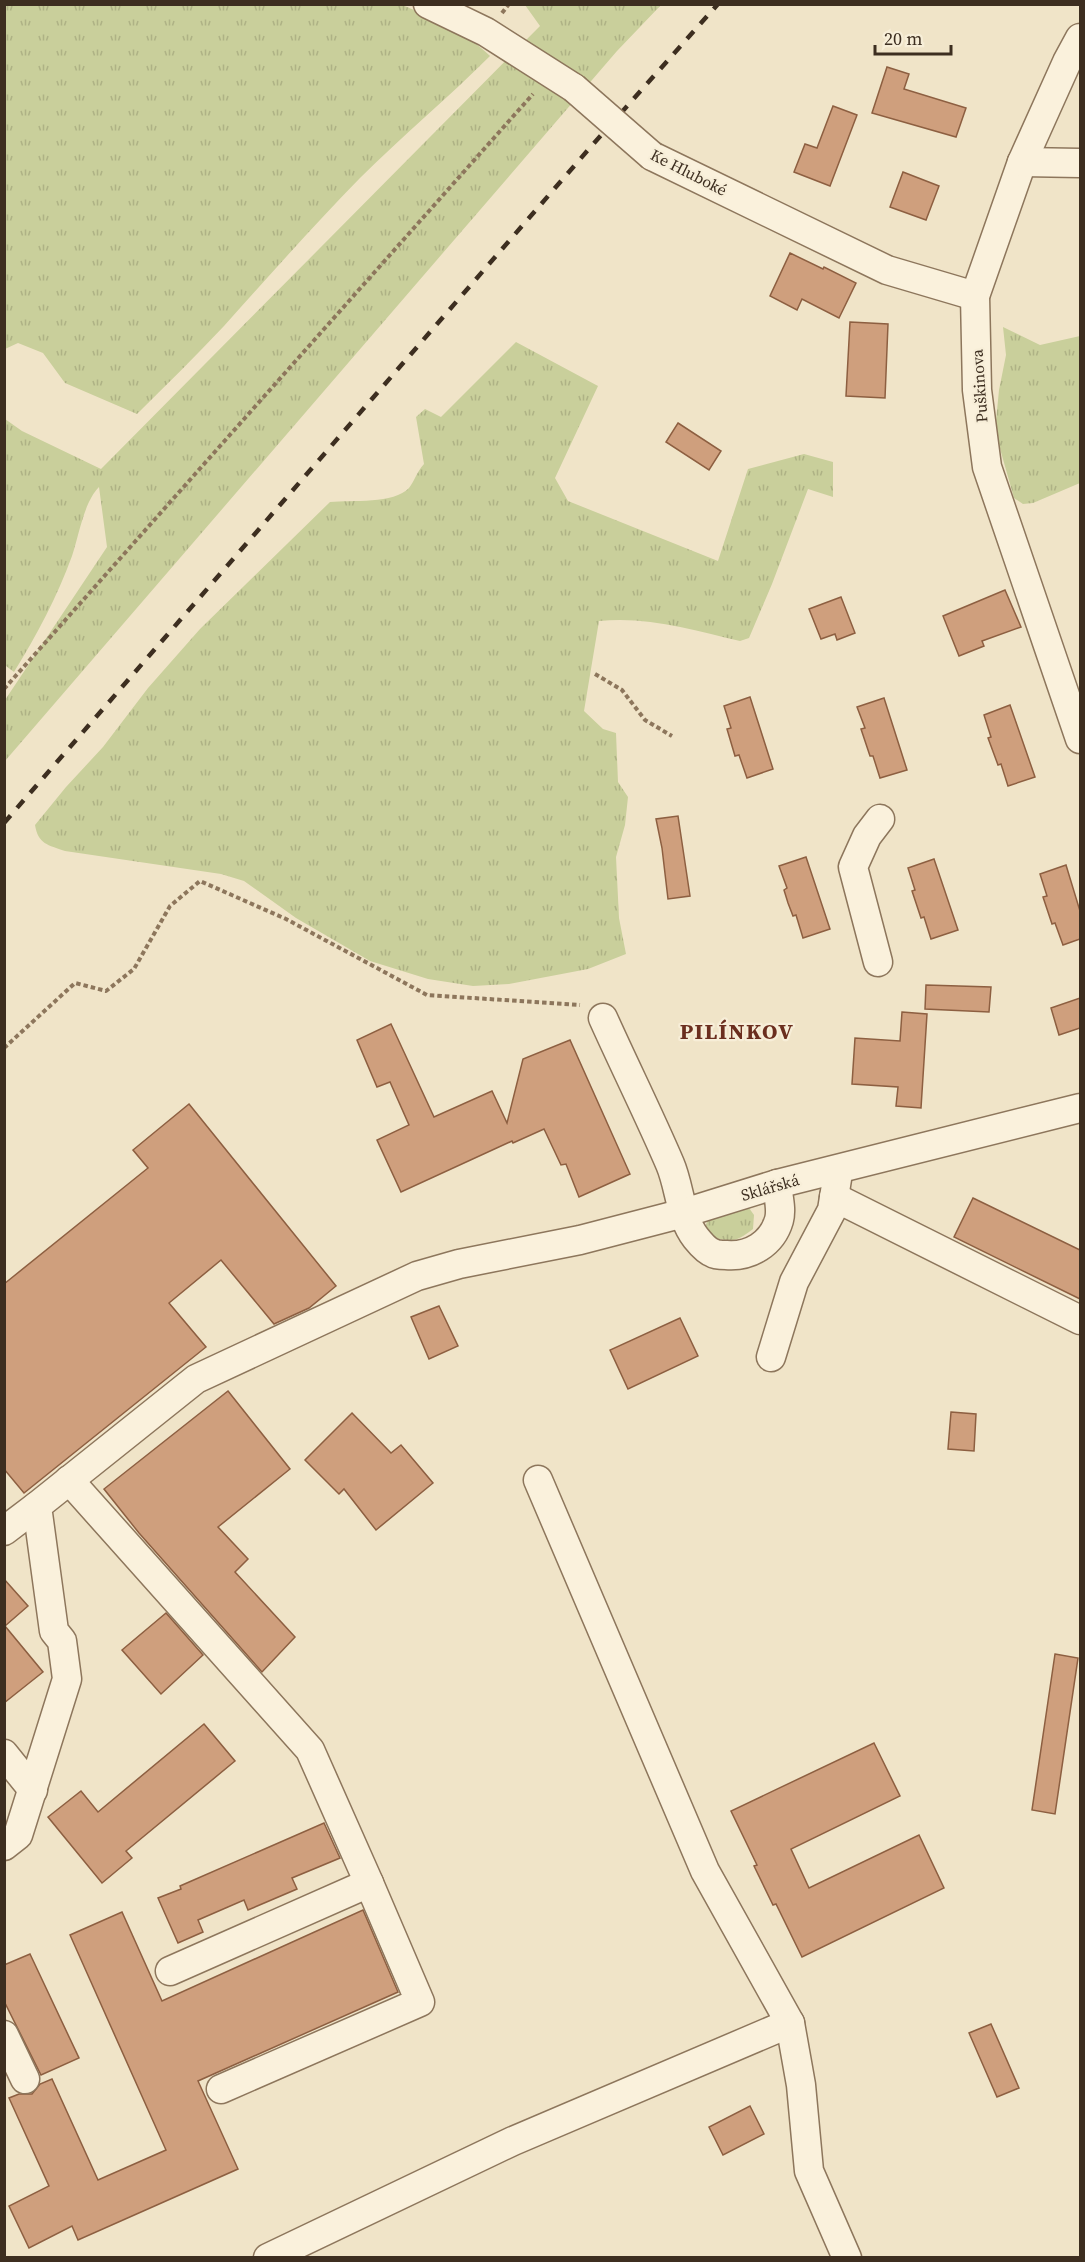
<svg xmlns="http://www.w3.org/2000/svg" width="1085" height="2262" font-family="'Source Serif 4',serif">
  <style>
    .grass { fill: url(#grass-tufts) }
    .building { fill: #cf9f7d; stroke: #8d5f41; stroke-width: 1.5 }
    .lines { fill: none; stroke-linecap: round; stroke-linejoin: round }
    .minor-casing { stroke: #8d765c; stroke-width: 31 }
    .path { stroke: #8d765c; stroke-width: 4; stroke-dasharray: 4.5 3; stroke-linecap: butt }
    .minor { stroke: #faf1dc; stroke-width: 28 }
    .rail { stroke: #3d2e20; stroke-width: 4.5; stroke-dasharray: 10 10; stroke-linecap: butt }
    .minor-bridge-casing { stroke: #8d765c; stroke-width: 31; stroke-linecap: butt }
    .minor-bridge { stroke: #faf1dc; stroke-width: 28 }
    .labels { text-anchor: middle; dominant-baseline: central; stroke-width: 4.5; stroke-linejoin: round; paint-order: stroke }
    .street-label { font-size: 16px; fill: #3d2e20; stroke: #f7eed8 }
    .district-label { font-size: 22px; font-weight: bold; letter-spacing: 1.5px; fill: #6b2e1e; stroke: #f7eed8 }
  </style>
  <defs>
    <pattern id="grass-tufts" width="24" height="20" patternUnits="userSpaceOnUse" patternTransform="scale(1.5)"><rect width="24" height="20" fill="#c9cf9b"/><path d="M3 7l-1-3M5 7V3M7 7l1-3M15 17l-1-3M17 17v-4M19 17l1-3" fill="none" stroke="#aeb285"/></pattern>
  </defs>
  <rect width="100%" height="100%" fill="#f0e4c8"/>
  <g class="grass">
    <path d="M5,5h397c30,12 65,28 88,51 -42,42 -88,80 -130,122 -47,48 -91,98 -136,148 -28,30 -58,59 -87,88l-72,-31 -22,-30 -25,-10 -13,6z"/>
    <path d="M525,5h136l-44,46 -612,710v-61l102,-153 -8,-60c-15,15 -20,48 -27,69 -15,41 -35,79 -58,116l-8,-6 -1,2v-249l17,12 79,38 439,-443z"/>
    <polygon points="1003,327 1040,345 1080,336 1080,483 1033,503 1023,504 1014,498 995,431 999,390 1006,355"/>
    <path d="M516,342l82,44 -43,92 13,23 150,60 30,-92 56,-15 29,8v35l-25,-8 -36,95 -23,54 -9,3c-47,-11 -92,-25 -141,-20l-15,90 19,18 13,4 2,49 10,15 -3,28 -9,32 3,61 7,36 -38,15 -79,15 -36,2 -45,-7 -58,-18 -74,-43 -52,-37 -23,-7 -156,-23c-17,-6 -27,-7 -30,-26l31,-38 37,-40 45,-59 52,-59 130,-127c22,-2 64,2 79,-14 5,-6 7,-15 15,-24l-8,-47 9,-8 16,8z"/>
    <path d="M749,1208l5,7 -1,14c-16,12 -20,14 -40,8l-7,-11 2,-9z"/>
  </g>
  <g class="building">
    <polygon points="887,67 909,74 904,89 966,108 956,137 872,113"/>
    <polygon points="833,106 857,115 830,186 794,172 805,144 817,148"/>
    <polygon points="903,172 939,186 926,220 890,207"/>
    <polygon points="790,253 823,269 824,267 856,283 839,318 802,299 797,310 770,296"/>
    <polygon points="850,322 888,324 885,398 846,396"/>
    <polygon points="678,423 721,451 709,470 666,442"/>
    <polygon points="1005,590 1021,627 982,641 984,646 959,656 943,616"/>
    <polygon points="841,597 855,633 837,640 835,634 821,639 809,609"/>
    <polygon points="750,697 773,769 747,778 739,755 735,756 727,729 731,728 724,706"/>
    <polygon points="884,698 907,770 880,778 873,756 870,756 861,729 865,728 857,707"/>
    <polygon points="1010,705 1035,777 1008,786 1001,764 998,765 988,738 991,737 984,715"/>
    <polygon points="678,816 690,896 668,899 662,848 656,819"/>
    <polygon points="806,857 830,929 803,938 796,915 793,916 788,903 784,890 787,888 779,866"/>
    <polygon points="934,859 958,930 931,939 924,917 921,918 912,891 915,890 908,868"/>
    <polygon points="1066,865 1080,911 1080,939 1063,945 1055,923 1052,924 1043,897 1047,896 1040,874"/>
    <polygon points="926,985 991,987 989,1012 925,1009"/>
    <polygon points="1080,998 1080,1028 1059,1035 1051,1008"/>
    <polygon points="902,1012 927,1014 921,1108 896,1106 898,1087 852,1084 855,1038 900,1041"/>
    <polygon points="391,1024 434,1117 492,1091 507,1123 523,1059 570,1040 630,1174 579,1197 566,1164 561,1165 544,1129 513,1143 512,1141 401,1192 377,1140 409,1125 390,1082 377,1087 357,1040"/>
    <polygon points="189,1104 336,1286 309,1308 274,1324 221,1260 169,1303 206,1347 24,1493 4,1469 4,1284 148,1168 133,1150"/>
    <polygon points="973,1198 1080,1250 1080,1299 954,1237"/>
    <polygon points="439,1306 458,1346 429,1359 411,1317"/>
    <polygon points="680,1318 698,1356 628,1389 610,1350"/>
    <polygon points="228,1391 290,1469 218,1527 248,1559 235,1572 295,1637 262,1672 139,1533 104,1489"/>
    <polygon points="951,1412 976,1414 974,1451 948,1449"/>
    <polygon points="352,1413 391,1453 401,1445 433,1483 376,1530 344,1489 339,1494 305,1460"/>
    <polygon points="4,1579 28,1606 5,1626 43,1672 4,1703"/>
    <polygon points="166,1613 203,1655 161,1694 122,1650"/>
    <polygon points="1055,1654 1078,1658 1055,1814 1032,1810"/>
    <polygon points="204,1724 235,1761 126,1851 132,1858 102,1883 48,1817 81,1791 98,1812"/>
    <polygon points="874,1743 900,1796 791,1849 809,1888 919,1835 944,1888 802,1957 776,1904 773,1905 754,1866 757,1865 731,1811"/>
    <polygon points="324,1823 340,1858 292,1878 297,1889 248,1910 244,1900 198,1920 203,1932 178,1943 158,1898 181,1889 180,1886"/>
    <polygon points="363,1910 398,1992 198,2081 238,2169 78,2240 72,2226 29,2248 9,2206 49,2186 9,2098 19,2094 32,2094 40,2084 52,2079 98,2180 166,2150 70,1935 122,1912 162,2001"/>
    <polygon points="30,1954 79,2058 41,2075 4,2001 4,1965"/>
    <polygon points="991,2024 1019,2088 997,2097 969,2033"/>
    <polygon points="750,2106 764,2134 723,2155 709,2127"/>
  </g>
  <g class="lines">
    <g class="minor-casing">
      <g id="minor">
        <polyline points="428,4 486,32 574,88"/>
        <polyline points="1080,38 1067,62 1022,162 975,296 977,390 987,467 1080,739"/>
        <polyline points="652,156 887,270 975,296"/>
        <polyline points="1022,162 1080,163"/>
        <polyline points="878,962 853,867 867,836 880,819"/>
        <path d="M603,1018c22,49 46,97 67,146 10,23 10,54 26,74 4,5 11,13 17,15 3,2 9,2 13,2 24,2 46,-11 53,-35 3,-11 -1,-24 -2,-36"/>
        <polyline points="834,1197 1080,1320"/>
        <polyline points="771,1357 794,1282 832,1210 837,1179"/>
        <polyline points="69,1480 310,1750 369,1883 170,1971"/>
        <polyline points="538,1480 705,1871 790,2023 801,2085 809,2171 847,2258"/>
        <polyline points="4,1531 37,1506"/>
        <polyline points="4,1754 33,1790"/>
        <polyline points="4,1846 18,1835 67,1679 62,1641 54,1631 37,1506 196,1379 417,1276 459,1264 580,1240 684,1213 777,1184 1080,1108"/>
        <polyline points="4,2035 25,2079"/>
        <polyline points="221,2089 420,2002 369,1883"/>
        <polyline points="268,2258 513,2141 790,2023"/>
      </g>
    </g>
    <g class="path">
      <polyline points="502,13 509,4"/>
      <polyline points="595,674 622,690 645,720 672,736"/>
      <polyline points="4,689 533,94"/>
      <polyline points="4,1048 75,983 106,991 134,969 170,906 200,881 286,919 427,995 580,1005"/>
    </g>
    <use href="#minor" class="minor"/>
    <polyline class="rail" points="4,823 588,150 718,4"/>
    <g class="minor-bridge-casing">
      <polyline id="minor-bridge" points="574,88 652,156"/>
    </g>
    <use href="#minor-bridge" class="minor-bridge"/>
  </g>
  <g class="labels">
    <g class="street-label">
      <text transform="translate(689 172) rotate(27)">Ke Hluboké</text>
      <text transform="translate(979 386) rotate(-94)">Puškinova</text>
      <text transform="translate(770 1187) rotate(-16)">Sklářská</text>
    </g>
    <g class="district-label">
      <text x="737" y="1031">PILÍNKOV</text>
    </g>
  </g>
  <rect width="1085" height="2262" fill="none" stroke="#3d2e20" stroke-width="12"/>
  <path d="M875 45v9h76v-9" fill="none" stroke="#3d2e20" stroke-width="3"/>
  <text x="884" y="45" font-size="18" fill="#3d2e20" stroke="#f7eed8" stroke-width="4.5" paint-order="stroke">20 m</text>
</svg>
